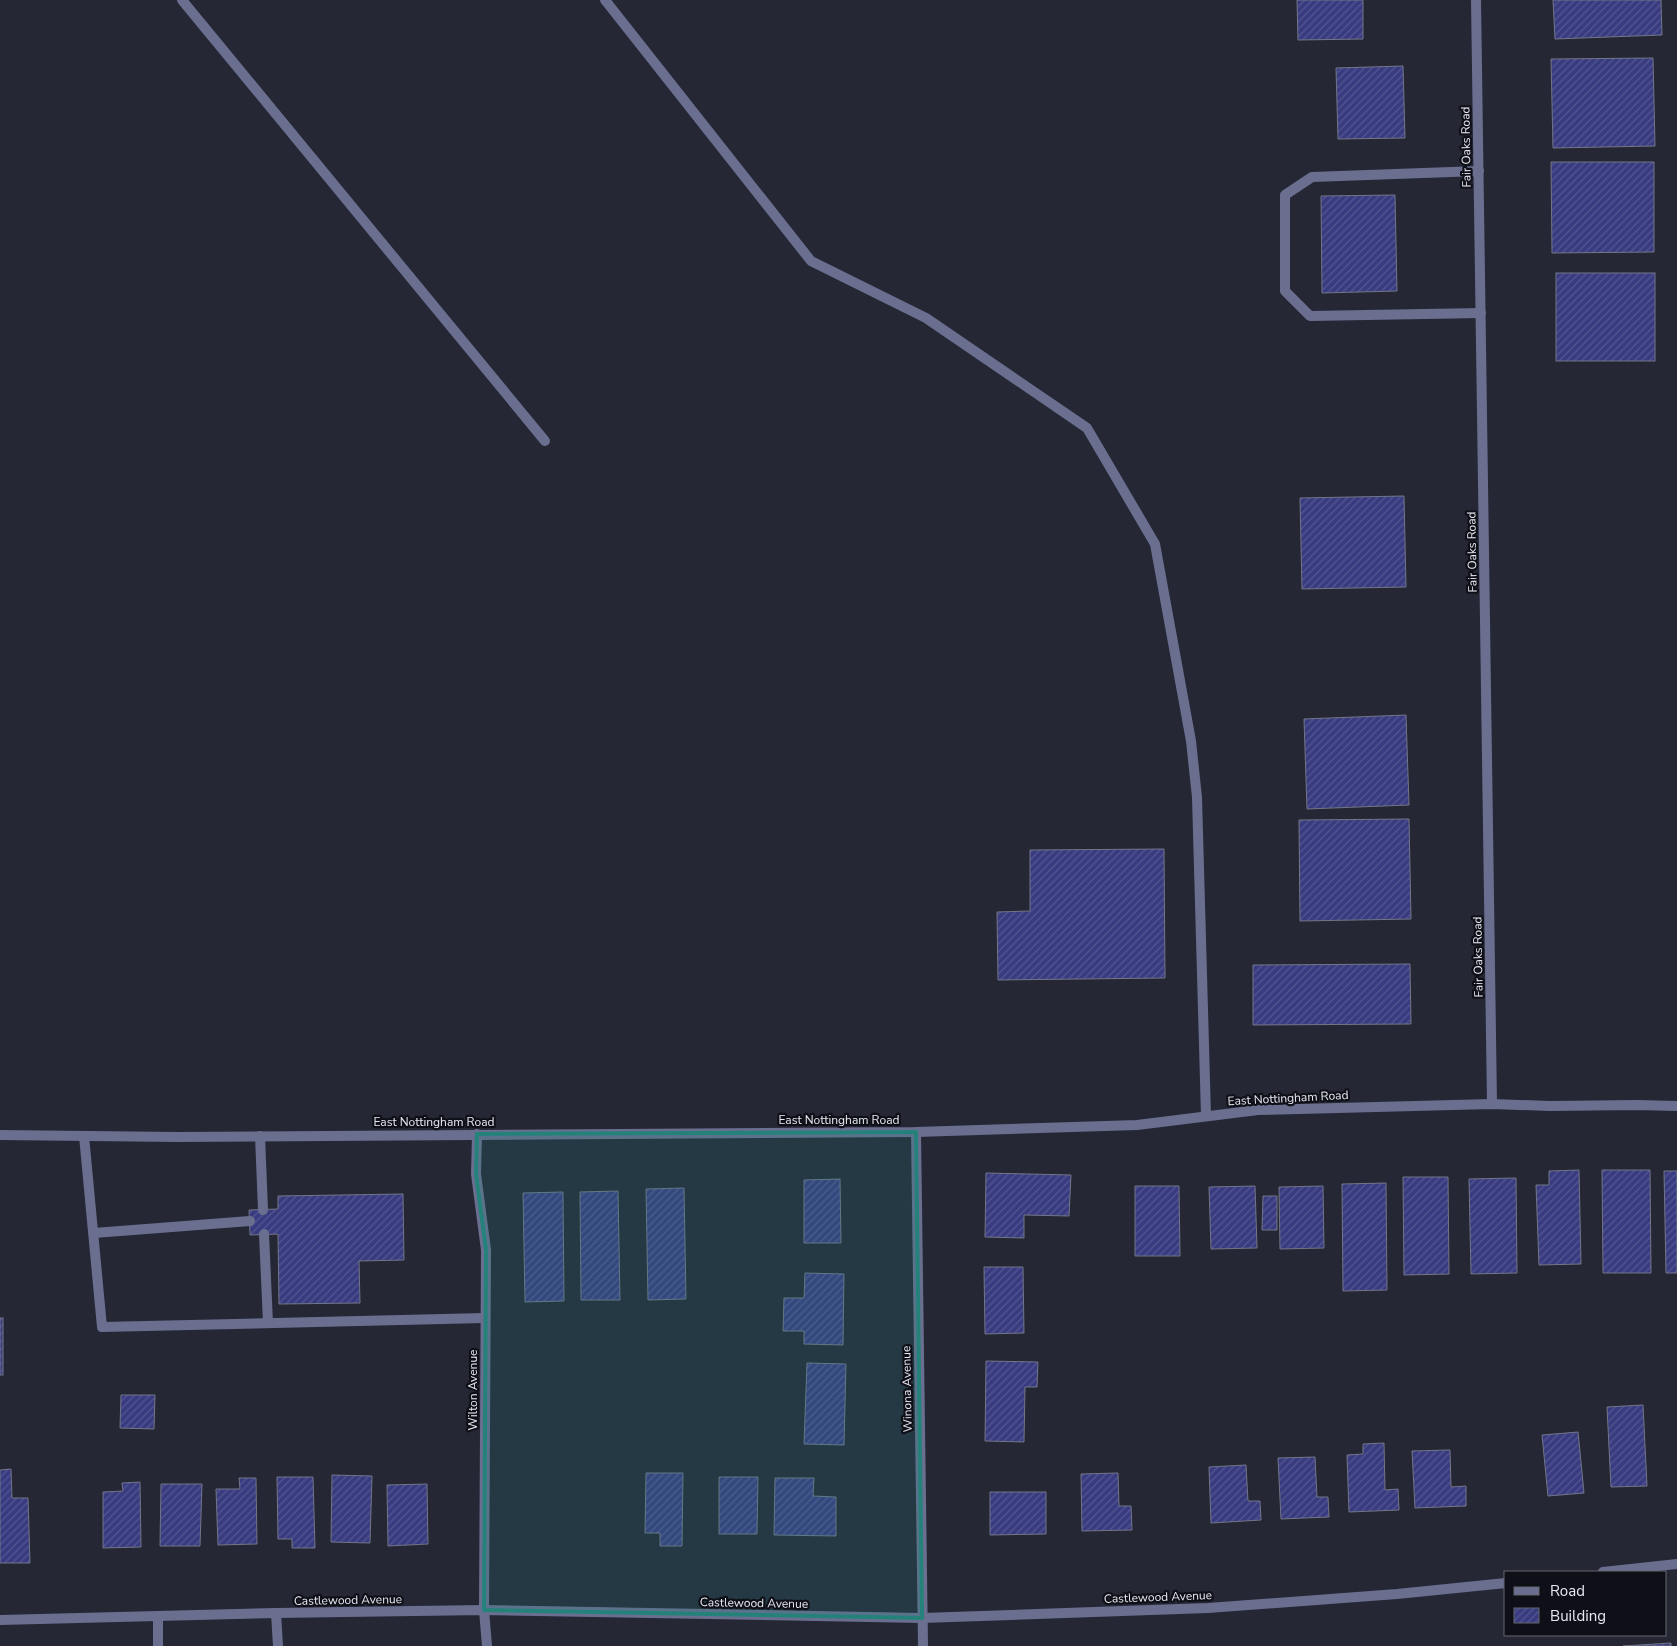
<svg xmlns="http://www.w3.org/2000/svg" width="1677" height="1646" font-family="'Nunito Sans',sans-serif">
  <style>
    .building { fill: url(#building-hatch); stroke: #737687 }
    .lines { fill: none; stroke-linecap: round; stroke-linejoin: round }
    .lane { stroke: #6a6f8f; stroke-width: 10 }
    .street { stroke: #6a6f8f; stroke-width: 10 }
    .marked { fill: #25827b; fill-opacity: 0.2; stroke: #25827b; stroke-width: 4; stroke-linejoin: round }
    .labels { text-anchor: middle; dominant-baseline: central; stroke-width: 4.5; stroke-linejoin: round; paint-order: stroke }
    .street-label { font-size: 12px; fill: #e7e9f2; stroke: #0f1017 }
  </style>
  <defs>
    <pattern id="building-hatch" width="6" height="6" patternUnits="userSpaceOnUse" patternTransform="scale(1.25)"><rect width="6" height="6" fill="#383b7f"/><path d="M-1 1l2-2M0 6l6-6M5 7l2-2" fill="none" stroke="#555792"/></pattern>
  </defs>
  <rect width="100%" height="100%" fill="#252735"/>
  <g class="building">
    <polygon points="1297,0 1363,0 1363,39 1298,40"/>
    <polygon points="1553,0 1661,0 1662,35 1555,39"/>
    <polygon points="1653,58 1655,146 1553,148 1551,59"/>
    <polygon points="1403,66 1405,138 1338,139 1336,68"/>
    <polygon points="1551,162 1654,162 1654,252 1552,253"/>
    <polygon points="1395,195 1397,291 1322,293 1321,196"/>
    <rect x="1556" y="273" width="99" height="88"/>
    <polygon points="1404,496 1406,587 1302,589 1300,498"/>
    <polygon points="1406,715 1409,805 1307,809 1304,719"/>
    <polygon points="1409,819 1411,919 1300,921 1299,820"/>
    <polygon points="1164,849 1165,978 998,980 997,912 1030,911 1030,850"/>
    <polygon points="1410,964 1411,1024 1253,1025 1253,965"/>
    <polygon points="1579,1170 1581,1264 1539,1265 1536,1185 1549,1185 1549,1171"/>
    <polygon points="1602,1170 1650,1170 1651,1273 1603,1273"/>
    <polygon points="1664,1171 1677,1171 1677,1273 1666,1273"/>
    <polygon points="986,1173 1071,1175 1069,1216 1024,1215 1024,1238 985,1237"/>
    <polygon points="1403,1177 1448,1177 1449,1274 1404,1275"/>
    <polygon points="1516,1178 1517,1273 1471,1274 1469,1179"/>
    <polygon points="840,1179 841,1243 804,1243 804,1180"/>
    <polygon points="1386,1183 1387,1290 1343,1291 1342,1184"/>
    <polygon points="1135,1186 1179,1186 1180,1256 1135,1256"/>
    <polygon points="1255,1186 1257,1248 1211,1249 1209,1187"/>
    <polygon points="1323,1186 1324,1248 1280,1249 1279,1187"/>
    <polygon points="684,1188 686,1299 648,1300 646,1189"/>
    <polygon points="618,1191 620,1300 581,1300 580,1192"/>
    <polygon points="563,1192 564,1301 525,1302 523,1193"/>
    <polygon points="403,1194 404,1260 359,1261 360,1303 279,1304 278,1234 250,1235 249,1210 278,1209 278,1196"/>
    <polygon points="1263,1196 1277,1196 1277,1230 1262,1230"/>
    <polygon points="984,1267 1023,1267 1024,1333 985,1334"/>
    <polygon points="805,1273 844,1274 843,1345 804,1344 804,1331 783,1331 784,1298 804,1298"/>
    <rect x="0" y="1318" width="3" height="57"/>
    <polygon points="986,1361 1038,1362 1037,1387 1025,1387 1024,1442 985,1441"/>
    <polygon points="807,1363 846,1364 844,1445 804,1444"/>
    <polygon points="121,1395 155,1395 154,1429 120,1428"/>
    <polygon points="1643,1405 1647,1486 1611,1487 1607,1407"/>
    <polygon points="1578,1432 1584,1493 1548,1496 1542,1435"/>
    <polygon points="1384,1443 1385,1490 1398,1489 1399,1510 1349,1512 1347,1455 1363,1454 1363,1444"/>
    <polygon points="1450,1450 1451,1487 1466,1486 1466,1506 1415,1508 1412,1451"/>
    <polygon points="1315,1457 1317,1497 1328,1497 1329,1517 1281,1519 1278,1458"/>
    <polygon points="1246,1465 1248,1501 1260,1501 1261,1520 1211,1523 1209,1467"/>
    <polygon points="11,1469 12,1498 28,1498 30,1563 0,1563 0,1470"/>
    <polygon points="646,1473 683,1473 682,1546 660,1546 660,1533 645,1533"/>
    <polygon points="1118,1473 1119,1506 1131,1506 1132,1530 1082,1531 1081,1474"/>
    <polygon points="332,1475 372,1476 370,1543 331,1542"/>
    <polygon points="277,1477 313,1477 315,1548 292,1548 292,1539 278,1539"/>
    <polygon points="719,1477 758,1477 757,1534 719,1534"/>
    <polygon points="239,1478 256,1478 257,1544 218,1545 216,1489 240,1489"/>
    <polygon points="775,1478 814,1478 813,1496 836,1497 836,1536 774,1535"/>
    <polygon points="140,1482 141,1547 103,1548 103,1492 123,1491 122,1483"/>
    <polygon points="161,1484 202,1484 200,1546 160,1546"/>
    <polygon points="427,1484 428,1544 388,1546 387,1485"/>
    <polygon points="990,1492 1046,1492 1046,1534 990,1535"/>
    <polygon points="1671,1643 1671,1646 1623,1646"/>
  </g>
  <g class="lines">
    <g class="lane">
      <polyline points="182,0 545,441"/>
      <polyline points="605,0 811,261 926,318 1087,428 1155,544 1191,741 1197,797 1206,1116"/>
      <polyline points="1479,171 1312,177 1285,195 1285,291 1310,316 1481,313"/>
      <polyline points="84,1136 102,1327 485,1318"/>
      <polyline points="260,1136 263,1210"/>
      <polyline points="94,1233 250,1221"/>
      <polyline points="264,1234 268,1323"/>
      <polyline points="276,1613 278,1646"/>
      <polyline points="158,1646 158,1616"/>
    </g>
    <g class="street">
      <polyline points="1476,0 1492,1104"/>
      <polyline points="916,1132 923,1646"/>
      <polyline points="477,1134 476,1174 486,1250 484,1610 487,1646"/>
      <polyline points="0,1135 178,1137 916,1132 1137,1125 1258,1110 1492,1104 1550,1106 1637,1105 1677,1106"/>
      <polyline points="1603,1572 1677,1564"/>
      <polyline points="0,1620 276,1613 484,1610 922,1618 1208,1608 1397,1594 1506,1583"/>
    </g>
  </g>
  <path class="marked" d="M916,1132l6,486 -438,-8 2,-360 -10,-76 1,-40z"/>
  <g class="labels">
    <g class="street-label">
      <text transform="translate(1466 147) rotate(-91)">Fair Oaks Road</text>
      <text transform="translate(1472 552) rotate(-91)">Fair Oaks Road</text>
      <text transform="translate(1478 957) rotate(-91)">Fair Oaks Road</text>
      <text transform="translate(1288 1098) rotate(-3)">East Nottingham Road</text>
      <text x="839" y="1120">East Nottingham Road</text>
      <text x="434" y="1122">East Nottingham Road</text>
      <text transform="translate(907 1389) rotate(-91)">Winona Avenue</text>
      <text transform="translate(473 1390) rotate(-90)">Wilton Avenue</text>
      <text transform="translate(1158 1597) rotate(-2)">Castlewood Avenue</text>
      <text transform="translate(348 1600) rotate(-1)">Castlewood Avenue</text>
      <text transform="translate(754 1603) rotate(1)">Castlewood Avenue</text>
    </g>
  </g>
  <rect x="1504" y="1571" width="162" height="65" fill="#0f1017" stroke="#65676f"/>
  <rect x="1514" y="1587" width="25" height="8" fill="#6a6f8f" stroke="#65676f"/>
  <text x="1550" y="1596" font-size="15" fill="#e7e9f2">Road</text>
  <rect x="1514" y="1608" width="25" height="15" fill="url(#building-hatch)" stroke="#65676f"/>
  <text x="1550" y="1621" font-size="15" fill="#e7e9f2">Building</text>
</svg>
